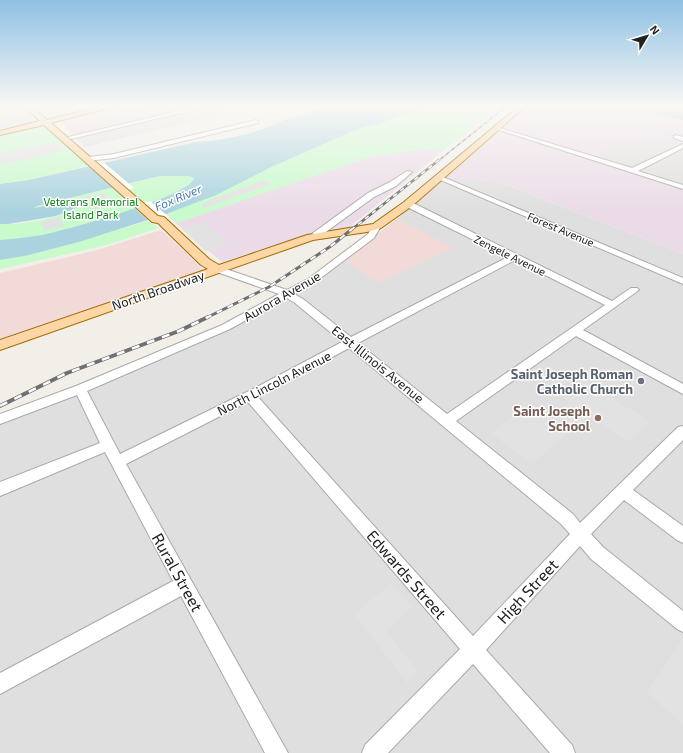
<svg xmlns="http://www.w3.org/2000/svg" width="683" height="753" font-family="'Exo 2',sans-serif">
  <style>
    .residential { fill: #e0dfdf }
    .commercial { fill: #f2dad9 }
    .industrial { fill: #ebdbe8 }
    .cemetery { fill: #aacbaf }
    .park { fill: #c8facc }
    .parking { fill: #e2e2e2 }
    .water { fill: #aad3df }
    .pier { fill: #fff }
    .lines { fill: none; stroke-linecap: round; stroke-linejoin: round }
    .minor-casing { stroke: #a9a9a9; stroke-width: 2 }
    .major-casing { stroke: #a06b00; stroke-width: 2 }
    .minor { fill: #fff; fill-rule: evenodd }
    .major { fill: #fcd6a4; fill-rule: evenodd }
    .rail-far3-casing { stroke: #707070; stroke-width: 1.5 }
    .rail-far2-casing { stroke: #707070; stroke-width: 2.5 }
    .rail-far1-casing { stroke: #707070; stroke-width: 3 }
    .rail-casing { stroke: #707070; stroke-width: 4 }
    .rail-far3 { stroke: #fff; stroke-width: 1; stroke-dasharray: 3.5; stroke-linecap: butt }
    .rail-far2 { stroke: #fff; stroke-width: 1.5; stroke-dasharray: 4.5; stroke-linecap: butt }
    .rail-far1 { stroke: #fff; stroke-width: 2; stroke-dasharray: 6; stroke-linecap: butt }
    .rail { stroke: #fff; stroke-width: 2.5; stroke-dasharray: 8; stroke-linecap: butt }
    .worship-dot { fill: #6b7280; stroke: #fff; stroke-width: 1.5 }
    .education-dot { fill: #8d6e63; stroke: #fff; stroke-width: 1.5 }
    .labels { text-anchor: middle; dominant-baseline: central; stroke-width: 3; stroke-linejoin: round; paint-order: stroke }
    .far-park-label { font-size: 11px; fill: #0c8416; stroke: #fff }
    .far-street-label { font-size: 11px; fill: #222; stroke: #fff }
    .far-water-label { font-size: 12px; font-style: italic; fill: #4a7aab; stroke: #fff }
    .street-label { font-size: 13px; fill: #222; stroke: #fff }
    .worship-label { font-size: 13px; font-weight: bold; fill: #5b616d; stroke: #fff; text-anchor: end }
    .education-label { font-size: 13px; font-weight: bold; fill: #785e54; stroke: #fff; text-anchor: end }
    .near-street-label { font-size: 16px; fill: #222; stroke: #fff }
  </style>
  <rect width="100%" height="100%" fill="#f2efe9"/>
  <g class="residential">
    <polygon points="0,106 101,106 0,130"/>
    <polygon points="153,106 204,106 103,129 93,123 111,120 106,116 124,113 133,116 148,112 142,108"/>
    <polygon points="210,106 235,106 239,108 218,113 220,115 85,147 74,137"/>
    <polygon points="683,134 683,189 587,158 636,137"/>
    <polygon points="446,177 502,183 683,254 683,753 0,753 0,417 71,391 262,308 343,260 452,248 397,219"/>
  </g>
  <g class="commercial">
    <polygon points="118,106 153,106 143,108 149,112 133,116 124,113 107,116 112,119 93,123 103,129 72,135 62,122 68,119"/>
    <polygon points="397,219 453,248 378,283 343,260"/>
    <polygon points="161,230 188,254 203,270 0,339 0,273 94,251"/>
  </g>
  <g class="industrial">
    <polygon points="529,106 623,106 683,120 683,134 636,137 588,158 683,189 683,254 503,183 446,177"/>
    <polygon points="445,149 346,230 308,234 222,262 176,223 369,157 417,150"/>
  </g>
  <polygon class="cemetery" points="623,106 681,106 683,107 683,120"/>
  <g class="park">
    <polygon points="427,106 501,106 445,149 417,150 369,157 176,223 166,214 216,194 271,167 360,128 381,123"/>
    <polygon points="41,126 49,129 88,166 29,180 0,184 0,135"/>
    <path d="M177,175l11,1 6,2c-5,19 -129,52 -152,57 -14,2 -28,4 -42,5v-16c22,1 57,-5 76,-16l1,-4 -7,-3 -37,7 4,-2 122,-30z"/>
    <polygon points="148,221 159,228 107,245 0,269 0,259 29,255"/>
  </g>
  <g class="parking">
    <polygon points="54,143 59,144 65,149 61,150 62,151 0,165 0,153 26,147 28,150 32,149 31,147"/>
    <polygon points="264,180 271,184 204,208 201,205 210,200"/>
    <polygon points="102,193 114,204 94,210 83,198"/>
    <polygon points="60,217 63,226 44,231 41,221"/>
    <polygon points="204,222 230,243 206,251 182,229"/>
    <polygon points="583,381 650,421 629,442 588,416 531,464 491,433 531,403 550,417 569,403 563,398"/>
    <polygon points="391,583 413,606 386,631 418,671 407,683 354,614"/>
    <polygon points="683,638 683,726 647,692"/>
  </g>
  <path class="water" d="M319,106h108l-46,17 -21,5 -89,39 -55,28 -50,19 -84,27 -53,14 -29,5v-20c14,-1 28,-3 42,-5 23,-5 147,-38 152,-57l-6,-2h-29l-122,30 -3,2 36,-7 5,1 2,2 -1,4 -20,8 -48,8h-8v-40l29,-4 167,-38c29,-2 59,-8 86,-21 12,-6 26,-5 37,-15z"/>
  <g class="pier">
    <polygon points="102,161 134,188 118,193 87,164"/>
    <polygon points="150,201 169,217 151,223 133,207"/>
  </g>
  <g class="lines">
    <g class="minor-casing">
      <g id="minor">
        <polygon points="200,106 210,106 71,139 68,137"/>
        <polygon points="256,120 258,121 258,123 114,158 88,161 85,159 88,157 114,154"/>
        <polygon points="496,127 632,168 683,144 683,148 638,171 683,185 683,189 496,129"/>
        <polygon points="676,135 683,137 683,141 674,138 674,136"/>
        <polygon points="407,171 412,172 396,186 374,197 319,237 313,237 312,235 313,233 368,193 390,182"/>
        <polygon points="438,175 683,278 683,284 436,178 436,176"/>
        <path d="M405,202h6l201,99 19,-13h6l2,2 -56,40 100,54v10l-107,-58 -120,85 117,93 7,9 98,-96 5,-1v14l-50,50 50,36v17l-6,-3 -53,-40 -33,34 12,13 80,64v21l-6,-3 -86,-70 -11,-13 -94,104 86,95 3,8h-25l-77,-89 -85,89h-26l3,-8 95,-96 -212,-247 -122,62 162,289h-23l-84,-157 -181,98v-21l173,-92 -68,-129 -105,44v-14l100,-39 -23,-48 -77,29v-10l76,-28 146,-61 57,-31 -65,-23 -2,-2 2,-2h6l67,23 21,-11 60,-45 6,-10h6l1,2 -7,12 -60,45 -20,11 9,5 48,38 157,-80 -103,-51zM515,260l90,45 -158,109 -89,-71zM287,298l8,5 47,39 -87,46 -135,66 -33,-63 143,-62zM349,348l212,176 9,10 -97,102 -215,-239z"/>
      </g>
    </g>
    <g class="major-casing">
      <polygon id="major" points="24,106 31,106 47,120 104,106 116,106 51,123 158,216 164,217 209,259 219,265 307,235 373,224 404,202 519,106 526,106 412,206 381,228 367,232 313,240 0,350 0,340 208,269 201,265 158,223 152,222 44,125 0,135 0,131 40,121"/>
    </g>
    <use href="#minor" class="minor"/>
    <use href="#major" class="major"/>
    <g class="rail-far3-casing">
      <polyline id="rail-far3" points="438,161 507,106"/>
    </g>
    <g class="rail-far2-casing">
      <polyline id="rail-far2" points="351,230 439,160"/>
    </g>
    <g class="rail-far1-casing">
      <polyline id="rail-far1" points="206,318 269,287 331,246 352,229"/>
    </g>
    <g class="rail-casing">
      <polyline id="rail" points="0,406 67,373 179,331 208,317"/>
    </g>
    <use href="#rail-far3" class="rail-far3"/>
    <use href="#rail-far2" class="rail-far2"/>
    <use href="#rail-far1" class="rail-far1"/>
    <use href="#rail" class="rail"/>
  </g>
  <linearGradient id="sky" x2="0" y2="1"><stop stop-color="#8fc0e4"/><stop offset="0.5" stop-color="#f9f8f5"/><stop offset="1" stop-color="#f9f8f5" stop-opacity="0"/></linearGradient>
  <rect width="683" height="212" fill="url(#sky)"/>
  <circle class="worship-dot" cx="641" cy="381" r="4"/>
  <circle class="education-dot" cx="598" cy="418" r="4"/>
  <g class="labels">
    <g class="far-park-label">
      <text x="91" y="201">Veterans Memorial<tspan x="91" dy="13">Island Park</tspan></text>
    </g>
    <g class="far-street-label">
      <text transform="translate(561 229) rotate(23)">Forest Avenue</text>
      <text transform="translate(510 255) rotate(26)">Zengele Avenue</text>
    </g>
    <g class="far-water-label">
      <text transform="translate(178 197) rotate(-23)">Fox River</text>
    </g>
    <g class="street-label">
      <text transform="translate(158 290) rotate(-19)">North Broadway</text>
      <text transform="translate(282 296) rotate(-30)">Aurora Avenue</text>
      <text transform="translate(378 364) rotate(39)">East Illinois Avenue</text>
      <text transform="translate(274 383) rotate(-27)">North Lincoln Avenue</text>
    </g>
    <g class="worship-label">
      <text x="633" y="374">Saint Joseph Roman<tspan x="633" dy="15">Catholic Church</tspan></text>
    </g>
    <g class="education-label">
      <text x="590" y="411">Saint Joseph<tspan x="590" dy="15">School</tspan></text>
    </g>
    <g class="near-street-label">
      <text transform="translate(178 572) rotate(61)">Rural Street</text>
      <text transform="translate(407 574) rotate(49)">Edwards Street</text>
      <text transform="translate(527 591) rotate(-47)">High Street</text>
    </g>
  </g>
  <g transform="translate(647 36) rotate(52)" stroke="#ffffff" stroke-width="3" paint-order="stroke">
  <path d="M0-3L7 15L0 10L-7 15Z" fill="#222222"/>
  <text y="-6" font-size="11" font-weight="bold" text-anchor="middle" fill="#222222">N</text>
  </g>
</svg>
